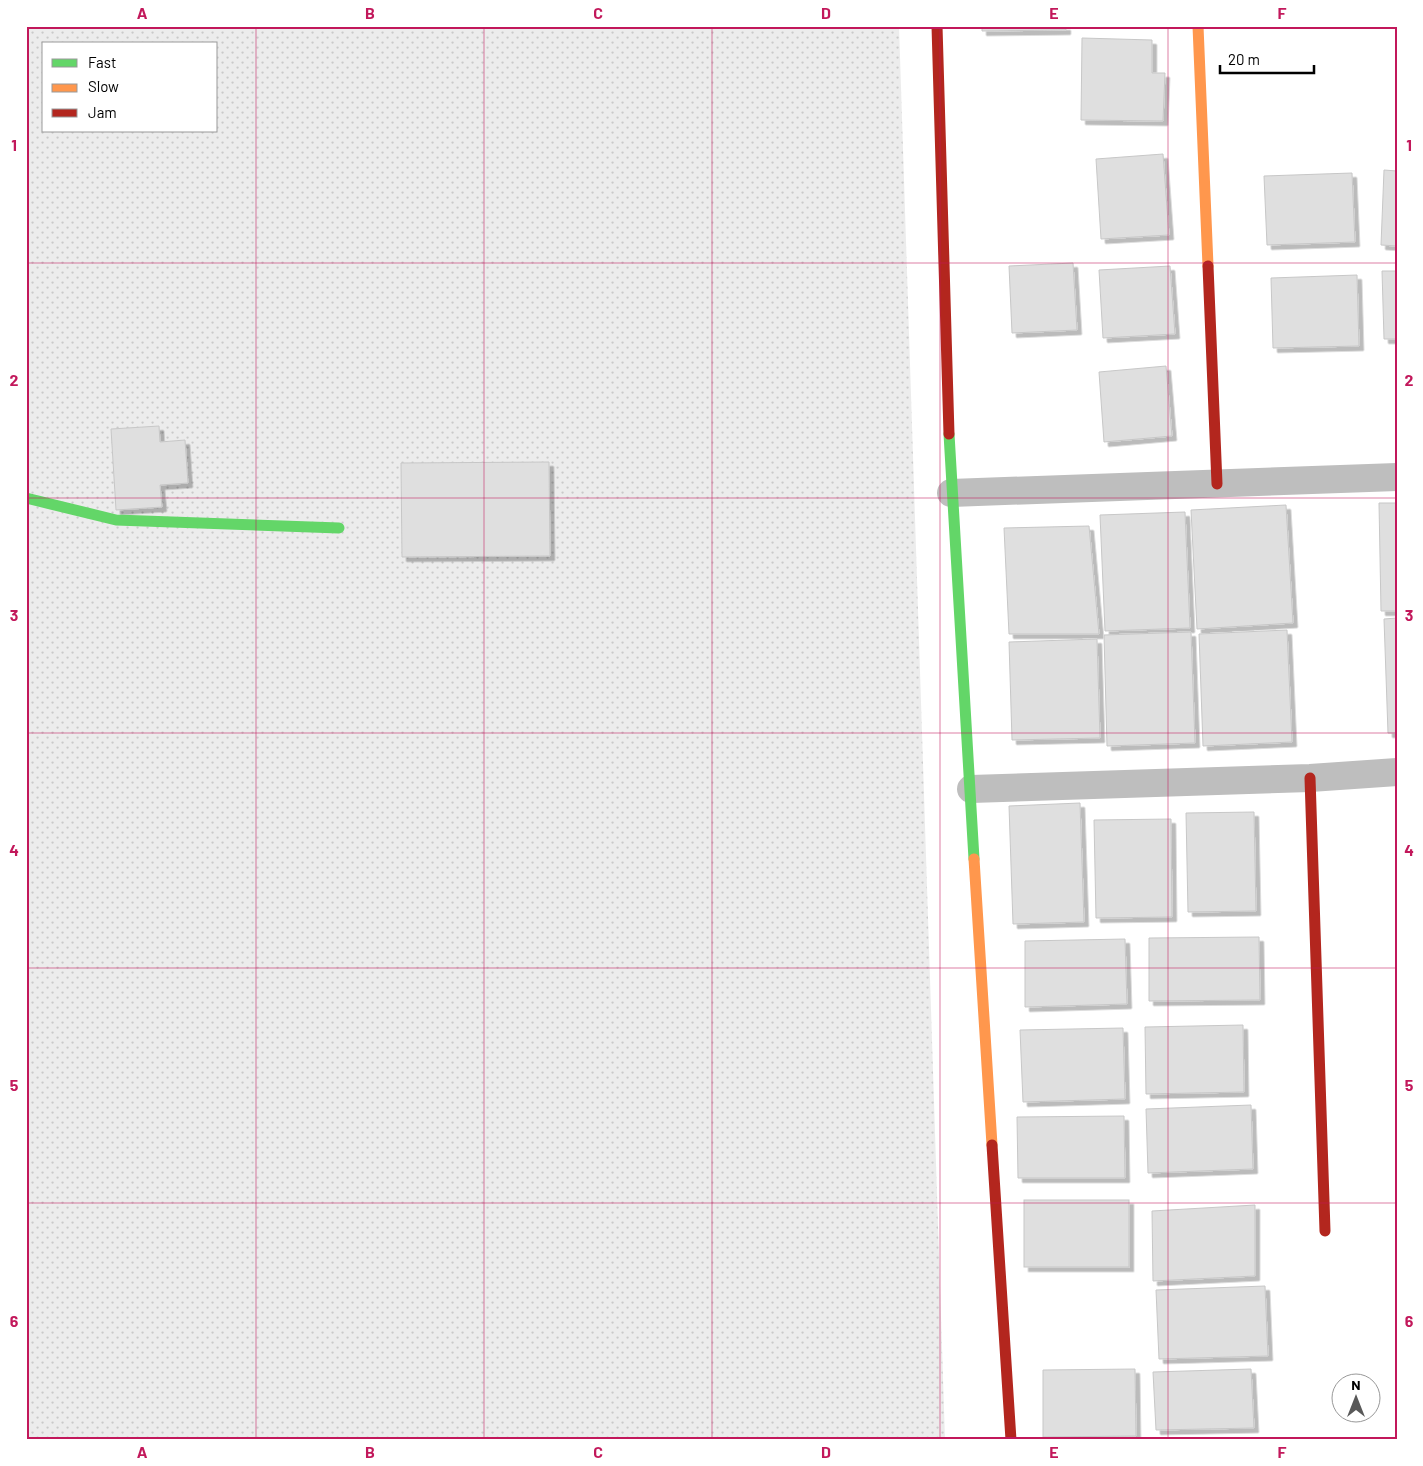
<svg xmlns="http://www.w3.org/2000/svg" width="1423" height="1466" font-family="Barlow,sans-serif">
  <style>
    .grass { fill: url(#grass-dots); fill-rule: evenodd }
    .building { fill: #dfdfdf; stroke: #c7c7c7; filter: url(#shadow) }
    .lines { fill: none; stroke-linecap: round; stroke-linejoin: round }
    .street { stroke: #bebebe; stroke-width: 28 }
    .fast { stroke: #63d668; stroke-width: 11 }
    .slow { stroke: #ff974d; stroke-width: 11 }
    .jam { stroke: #b3261e; stroke-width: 11 }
    .grid { fill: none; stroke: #c2185b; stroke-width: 1; stroke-opacity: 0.55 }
    .neatline { fill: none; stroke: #c2185b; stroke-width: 2 }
    .grid-label { font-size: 16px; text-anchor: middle; font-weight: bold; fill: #c2185b }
  </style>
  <defs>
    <pattern id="grass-dots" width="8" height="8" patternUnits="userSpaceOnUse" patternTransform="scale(1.25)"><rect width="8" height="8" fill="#ececec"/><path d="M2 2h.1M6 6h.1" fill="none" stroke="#c9c9c9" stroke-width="1.8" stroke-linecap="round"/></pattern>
    <filter id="shadow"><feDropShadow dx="4.5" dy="4.5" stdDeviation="0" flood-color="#0004"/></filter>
  </defs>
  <rect width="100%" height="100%" fill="#fff"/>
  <path class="grass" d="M26,26h873l46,1414h-919zM44,44h172v87h-172z"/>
  <g class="building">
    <polygon points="982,26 1066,26 1066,30 982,31"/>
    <polygon points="1082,38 1152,40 1152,73 1165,73 1163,121 1081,120"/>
    <polygon points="1163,154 1169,235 1101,239 1096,159"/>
    <polygon points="1384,170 1397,171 1397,246 1381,245"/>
    <polygon points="1352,173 1355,242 1267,245 1264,176"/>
    <polygon points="1073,263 1077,330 1012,333 1009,266"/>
    <polygon points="1170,266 1175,334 1103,338 1099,270"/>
    <polygon points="1382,271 1397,271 1397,339 1384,339"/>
    <polygon points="1357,275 1359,346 1273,348 1271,278"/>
    <polygon points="1166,366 1172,436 1104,442 1099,372"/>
    <polygon points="159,426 160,442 185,440 188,483 160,485 162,507 116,510 111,429"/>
    <polygon points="549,462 550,556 402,557 401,463"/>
    <polygon points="1379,503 1397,503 1397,611 1381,611"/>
    <polygon points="1286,505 1293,623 1197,629 1191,510"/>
    <polygon points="1185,512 1190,628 1105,631 1100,515"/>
    <polygon points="1089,526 1099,634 1009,634 1004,528"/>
    <polygon points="1397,618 1397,733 1388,733 1384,619"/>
    <polygon points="1287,630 1292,742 1203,746 1199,634"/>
    <polygon points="1191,632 1195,743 1107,746 1104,635"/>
    <polygon points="1097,639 1100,738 1012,740 1009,642"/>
    <polygon points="1080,803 1084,922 1013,924 1009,806"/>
    <polygon points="1254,812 1256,911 1188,912 1186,813"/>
    <polygon points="1171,819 1172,917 1096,918 1094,820"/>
    <polygon points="1259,937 1260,1000 1149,1001 1149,938"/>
    <polygon points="1125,939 1127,1004 1025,1007 1025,941"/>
    <polygon points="1243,1025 1244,1092 1146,1094 1145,1027"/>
    <polygon points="1123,1028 1125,1099 1023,1102 1020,1030"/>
    <polygon points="1251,1105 1253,1169 1148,1173 1146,1109"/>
    <polygon points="1124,1116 1125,1178 1018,1178 1017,1117"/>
    <rect x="1024" y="1200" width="105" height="67"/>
    <polygon points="1255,1205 1255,1276 1153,1281 1152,1211"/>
    <polygon points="1265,1286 1268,1356 1159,1359 1156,1290"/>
    <polygon points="1135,1369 1136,1436 1043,1437 1043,1370"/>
    <polygon points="1251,1369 1254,1428 1156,1430 1153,1372"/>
  </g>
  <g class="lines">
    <g class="street">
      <polyline points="951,493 1397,477"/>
      <polyline points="971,789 1310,778 1397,772"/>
    </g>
    <g class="fast">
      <polyline points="949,434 974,859"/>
      <polyline points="26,498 116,520 339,528"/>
    </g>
    <g class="slow">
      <polyline points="1198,26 1208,266"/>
      <polyline points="974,859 992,1145"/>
    </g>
    <g class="jam">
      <polyline points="937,26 949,434"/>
      <polyline points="1208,266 1217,484"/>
      <polyline points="1310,778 1325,1231"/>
      <polyline points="992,1145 1011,1440"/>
    </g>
  </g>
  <path class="grid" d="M256,26v1414M484,26v1414M712,26v1414M940,26v1414M1168,26v1414M26,263h1371M26,498h1371M26,733h1371M26,968h1371M26,1203h1371"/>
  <rect width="1423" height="1466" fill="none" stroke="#ffffff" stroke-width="55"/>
  <rect x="42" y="42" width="175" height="90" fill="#ffffff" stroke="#999999"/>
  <rect x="52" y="59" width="25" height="8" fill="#63d668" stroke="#999999"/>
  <text x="88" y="68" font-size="15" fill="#000000">Fast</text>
  <rect x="52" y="84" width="25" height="8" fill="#ff974d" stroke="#999999"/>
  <text x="88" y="92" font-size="15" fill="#000000">Slow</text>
  <rect x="52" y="109" width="25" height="8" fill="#b3261e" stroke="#999999"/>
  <text x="88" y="118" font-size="15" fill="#000000">Jam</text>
  <g transform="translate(1356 1398)"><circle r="24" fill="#ffffff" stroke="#999999"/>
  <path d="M0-4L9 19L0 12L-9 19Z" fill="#595959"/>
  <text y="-8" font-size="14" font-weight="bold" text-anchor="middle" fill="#000000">N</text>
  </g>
  <path d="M1220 65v8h94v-8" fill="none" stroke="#000000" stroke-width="2.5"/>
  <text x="1228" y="65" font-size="15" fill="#000000" stroke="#ffffff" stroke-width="4" paint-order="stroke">20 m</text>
  <rect x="28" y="28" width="1368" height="1410" class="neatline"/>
  <g class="grid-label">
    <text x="142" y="19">A</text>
    <text x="370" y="19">B</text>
    <text x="598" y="19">C</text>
    <text x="826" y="19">D</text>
    <text x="1054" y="19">E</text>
    <text x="1282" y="19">F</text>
    <text x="14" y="151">1</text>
    <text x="1409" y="151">1</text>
    <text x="14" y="386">2</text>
    <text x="1409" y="386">2</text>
    <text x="14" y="621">3</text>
    <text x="1409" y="621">3</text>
    <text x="14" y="856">4</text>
    <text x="1409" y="856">4</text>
    <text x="14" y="1091">5</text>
    <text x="1409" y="1091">5</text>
    <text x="14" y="1327">6</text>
    <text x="1409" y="1327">6</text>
    <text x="142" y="1458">A</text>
    <text x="370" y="1458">B</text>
    <text x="598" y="1458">C</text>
    <text x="826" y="1458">D</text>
    <text x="1054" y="1458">E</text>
    <text x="1282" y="1458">F</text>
  </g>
</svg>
